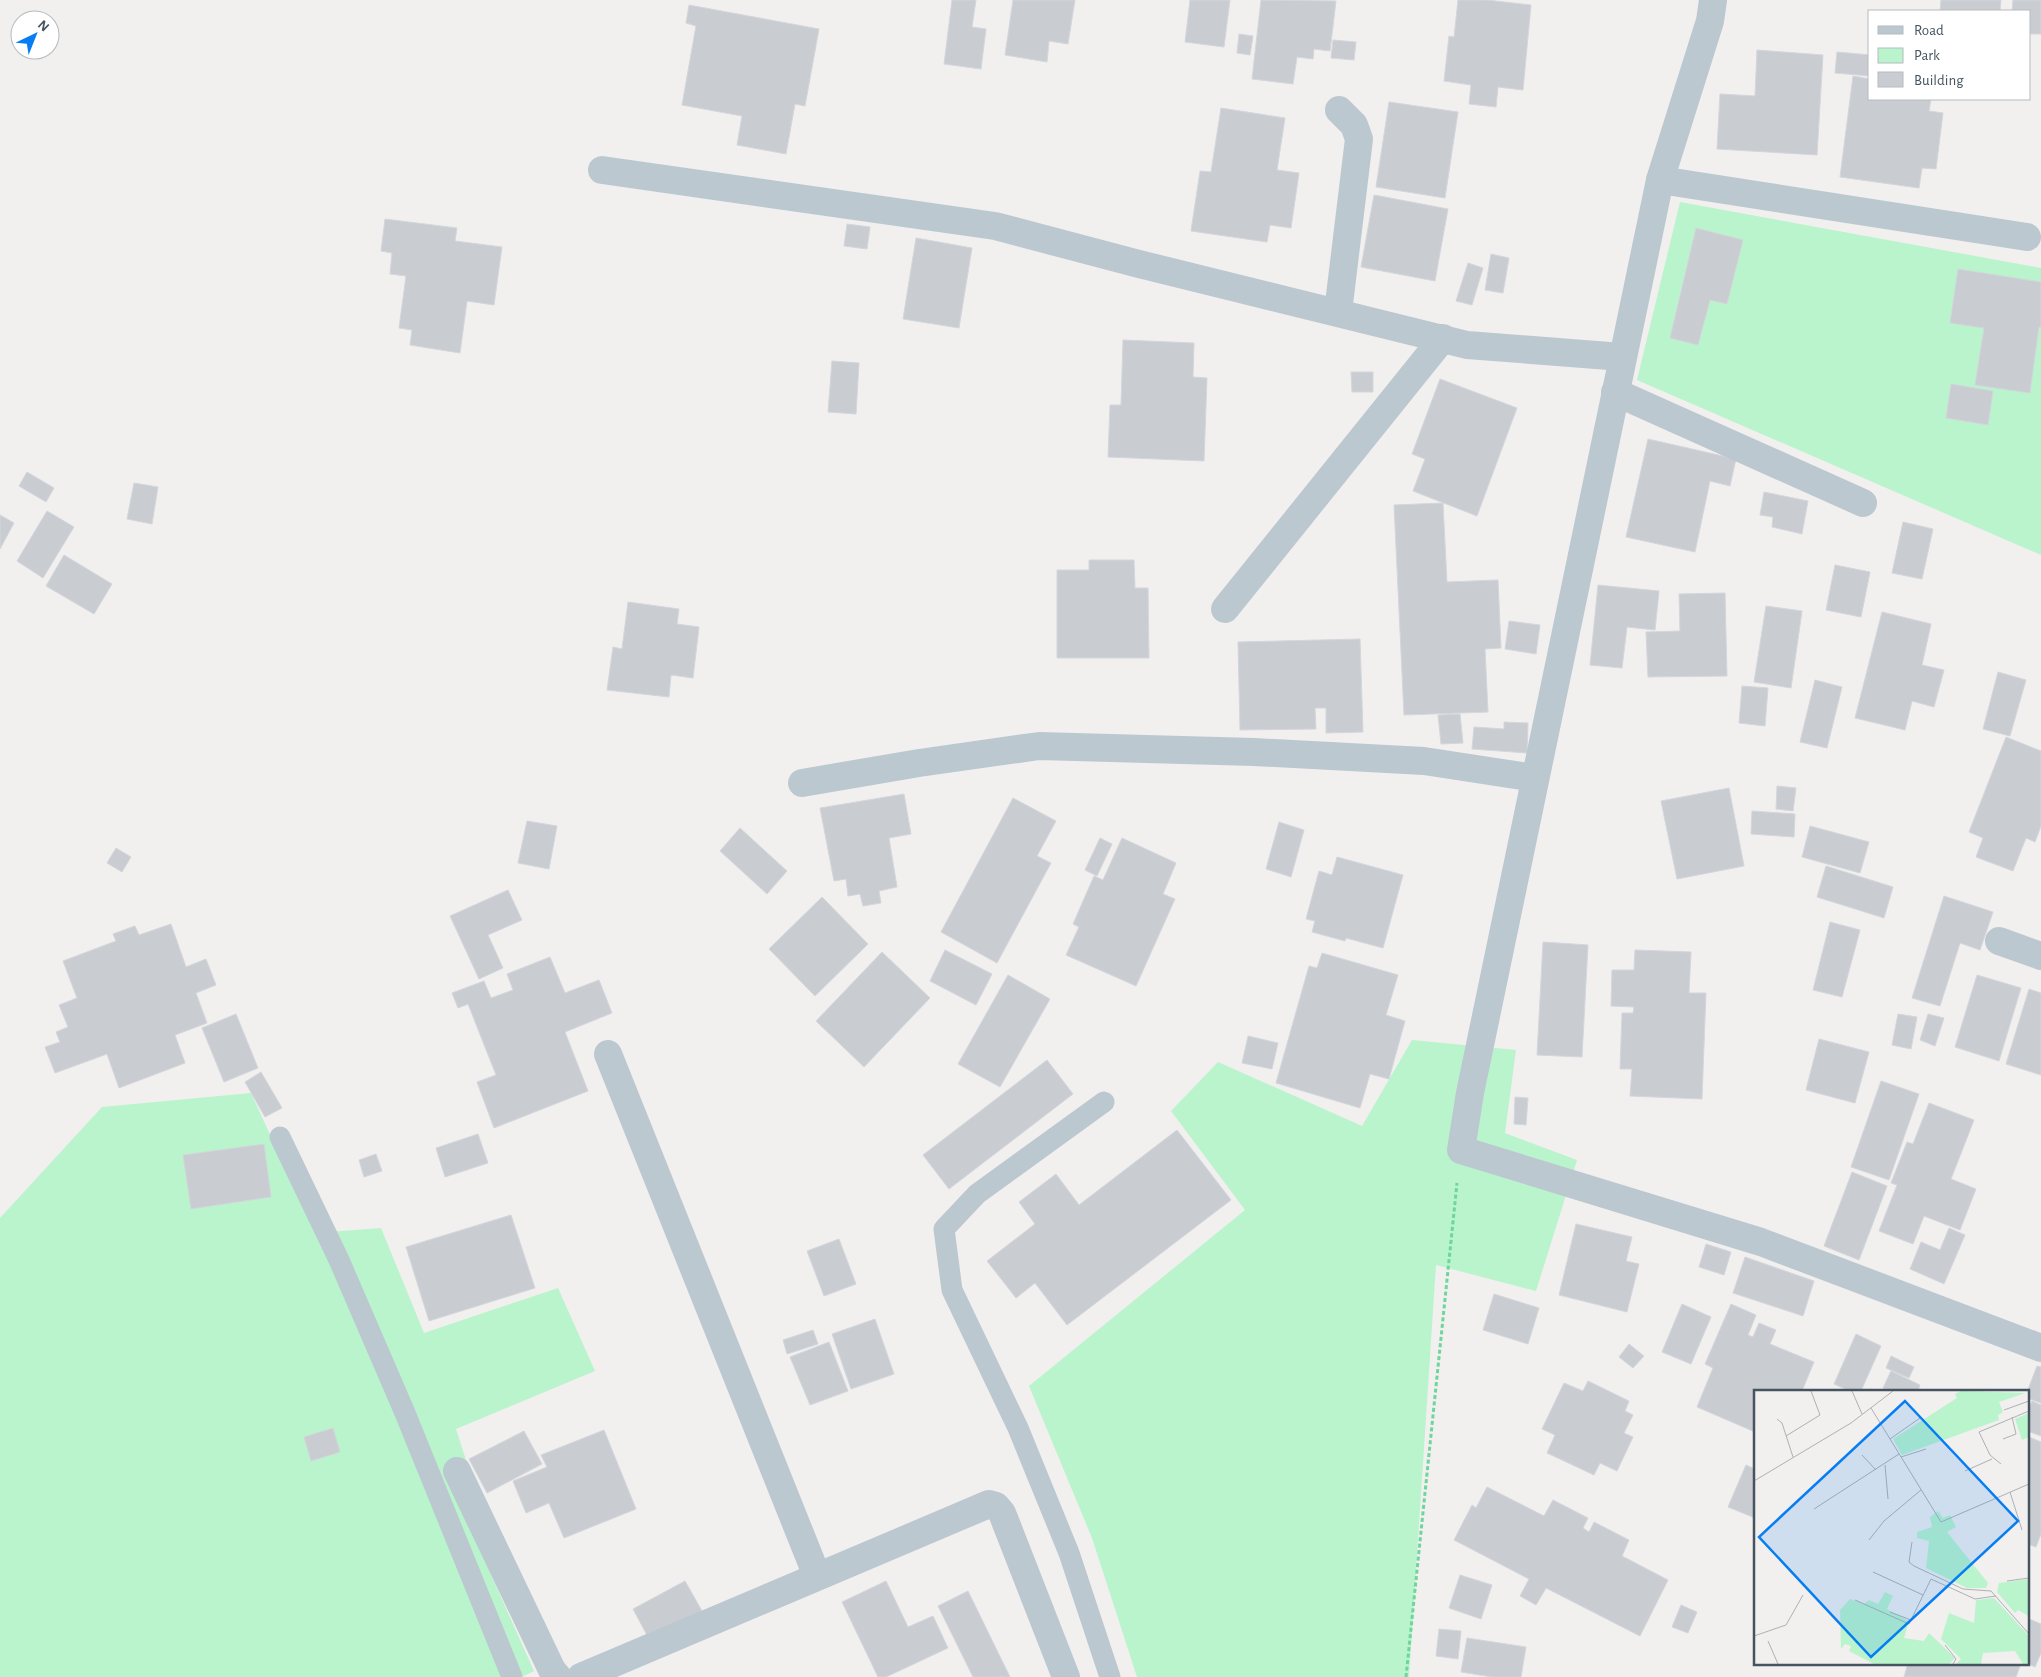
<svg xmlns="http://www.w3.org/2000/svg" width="2041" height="1677" font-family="'Alegreya Sans',sans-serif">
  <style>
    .green { fill: #baf4cd }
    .building { fill: #c9cdd2; stroke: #d3d6dc }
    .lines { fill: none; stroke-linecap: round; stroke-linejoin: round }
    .path { stroke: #6ed59c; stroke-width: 3; stroke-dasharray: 4 2.5; stroke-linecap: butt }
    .lane { stroke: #bcc8d0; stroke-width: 21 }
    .street { stroke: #bcc8d0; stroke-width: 28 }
    .inset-road { fill: none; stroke: #adb1b5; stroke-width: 1 }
    .view { fill: #077df4; fill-opacity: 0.15; stroke: #077df4; stroke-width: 2.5 }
    .inset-edge { fill: none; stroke: #45545f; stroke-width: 2.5 }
  </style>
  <rect width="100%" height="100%" fill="#f2efef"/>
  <g class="green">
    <polygon points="1680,202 2041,268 2041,555 1637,380"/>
    <polygon points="1412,1040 1516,1050 1505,1133 1577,1160 1536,1291 1436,1265 1409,1677 1137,1677 1092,1538 1029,1386 1245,1210 1171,1111 1218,1062 1362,1126"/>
    <polygon points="251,1093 315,1233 381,1228 424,1333 558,1288 595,1371 456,1429 475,1488 455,1494 534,1671 522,1677 0,1677 0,1218 102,1107"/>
  </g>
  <g class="building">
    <polygon points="952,0 976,0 972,27 986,29 981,69 944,64"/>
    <polygon points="1013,0 1075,0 1068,44 1049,41 1047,62 1005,55"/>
    <polygon points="1190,0 1230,0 1224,47 1185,42"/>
    <polygon points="1261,0 1336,1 1330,51 1314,49 1313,59 1297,57 1293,84 1252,79"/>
    <polygon points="1458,0 1487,0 1531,5 1523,90 1498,87 1496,107 1469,104 1471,85 1444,81 1449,36 1454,37"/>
    <polygon points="1941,0 2001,0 2000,11 1940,11"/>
    <polygon points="2013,0 2041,0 2041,34 2030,34 2030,11 2012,11"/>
    <polygon points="689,5 819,29 805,106 795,104 786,154 737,145 742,116 682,105 696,26 686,23"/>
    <polygon points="1239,34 1253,36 1250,55 1237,53"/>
    <polygon points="1333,40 1356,42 1354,60 1331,58"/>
    <polygon points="1757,50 1823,55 1817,155 1717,149 1720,94 1755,96"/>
    <polygon points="1837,52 1870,55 1870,76 1835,73"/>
    <polygon points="1853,76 1870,79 1870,99 1931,99 1929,111 1943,113 1936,169 1922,168 1919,188 1840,177"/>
    <polygon points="1389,102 1458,112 1445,198 1376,187"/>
    <polygon points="1221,108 1285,118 1277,170 1299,173 1291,228 1270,225 1267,242 1191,231 1200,171 1211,172"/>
    <polygon points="1374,195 1448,209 1435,281 1361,267"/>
    <polygon points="385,219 457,228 455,241 502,247 494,305 467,301 460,353 410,345 412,330 399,328 406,276 390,274 392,253 381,251"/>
    <polygon points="847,224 870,227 867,249 844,246"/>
    <polygon points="1696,228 1743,240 1727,304 1710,300 1698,345 1670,338"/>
    <polygon points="916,238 972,248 959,328 903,319"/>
    <polygon points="1491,254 1509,258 1503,293 1485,290"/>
    <polygon points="1468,263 1483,268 1472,305 1456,301"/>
    <polygon points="1958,269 2041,282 2041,327 2039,327 2030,393 1975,385 1984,328 1950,323"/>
    <polygon points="1123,340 1194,343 1193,377 1207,378 1204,461 1108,457 1110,405 1121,405"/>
    <polygon points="832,361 859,363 856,414 828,412"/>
    <polygon points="1351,372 1373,372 1373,392 1352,392"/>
    <polygon points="1440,379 1517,408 1477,516 1413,491 1425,459 1412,454"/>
    <polygon points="1951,384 1993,391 1988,425 1946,418"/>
    <polygon points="1648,439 1736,459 1730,486 1710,481 1695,552 1626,537"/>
    <polygon points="27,472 54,488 46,502 19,486"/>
    <polygon points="134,483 158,487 152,524 127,519"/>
    <polygon points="1764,492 1808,501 1802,534 1772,527 1773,517 1760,515"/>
    <polygon points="1443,503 1447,582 1498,580 1501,648 1485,649 1488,712 1404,715 1394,505"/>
    <polygon points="47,511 74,527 43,578 17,561"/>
    <polygon points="0,515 14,523 0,549"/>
    <polygon points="1903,522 1933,529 1922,579 1892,573"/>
    <polygon points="64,555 112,584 94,614 46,586"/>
    <polygon points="1089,560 1134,560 1135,588 1148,588 1149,658 1057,658 1057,570 1089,570"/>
    <polygon points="1835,565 1870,572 1861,617 1826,610"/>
    <polygon points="1598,585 1659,591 1655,630 1627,627 1622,668 1590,665"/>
    <polygon points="1725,593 1727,676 1648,677 1646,632 1680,631 1679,594"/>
    <polygon points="628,602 679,609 677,624 699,627 693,678 671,675 669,697 607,690 613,647 622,649"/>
    <polygon points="1766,606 1802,611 1791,688 1754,682"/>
    <polygon points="1882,612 1931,624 1922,665 1944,670 1934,707 1912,701 1905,730 1855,718"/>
    <polygon points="1509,621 1540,625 1536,654 1505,649"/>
    <polygon points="1360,639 1363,732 1326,733 1326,708 1315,708 1316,729 1240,730 1238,642"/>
    <polygon points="1998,672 2026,680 2010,736 1983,729"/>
    <polygon points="1815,680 1842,687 1827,748 1800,742"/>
    <polygon points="1742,686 1768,688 1765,726 1739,723"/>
    <polygon points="1460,714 1463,743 1441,744 1438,715"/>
    <polygon points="1504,722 1528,723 1527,753 1472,749 1474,727 1504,729"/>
    <polygon points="2006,737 2041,751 2041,826 2035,842 2026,838 2013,871 1976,857 1983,838 1969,832"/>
    <polygon points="1777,786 1796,788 1793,811 1776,809"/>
    <polygon points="1729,788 1744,866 1677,879 1661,801"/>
    <polygon points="904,794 911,834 889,838 897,887 879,891 881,903 863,906 860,894 848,896 846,879 834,881 820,808"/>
    <polygon points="1013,798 1056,821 1037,856 1051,863 997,963 941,932"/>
    <polygon points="1752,811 1795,814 1794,837 1751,834"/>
    <polygon points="527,821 557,826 549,869 518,863"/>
    <polygon points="1279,822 1304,830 1291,877 1266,869"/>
    <polygon points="1810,826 1869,842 1860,873 1802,857"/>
    <polygon points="740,828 787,871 767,894 720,851"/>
    <polygon points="1100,838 1112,844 1097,876 1085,870"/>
    <polygon points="1122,838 1176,863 1163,894 1175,899 1136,986 1066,955 1079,927 1073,924 1094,876 1103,880"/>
    <polygon points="116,848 131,857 122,872 107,863"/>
    <polygon points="1337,857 1403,875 1383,948 1346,938 1345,941 1312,932 1315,921 1306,919 1319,871 1332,875"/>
    <polygon points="1826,866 1893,887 1884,918 1817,897"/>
    <polygon points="508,890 522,920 488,935 503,968 479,979 450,916"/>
    <polygon points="1944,896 1993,912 1980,950 1960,943 1940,1006 1912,998"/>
    <polygon points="822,897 868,944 815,996 769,949"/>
    <polygon points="1830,922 1860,930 1842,997 1813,990"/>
    <polygon points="171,924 186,967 206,959 216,985 196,993 207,1023 175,1035 185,1063 119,1088 107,1054 55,1073 45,1047 60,1042 56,1032 68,1027 59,1005 77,998 63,961 116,941 113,934 135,926 139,935"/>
    <polygon points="1543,942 1588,945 1582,1057 1537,1055"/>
    <polygon points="945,950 992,974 976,1005 930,981"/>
    <polygon points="1635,950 1691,952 1689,993 1706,993 1702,1099 1630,1096 1632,1069 1620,1069 1622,1013 1633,1013 1634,1007 1611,1006 1612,970 1634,970"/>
    <polygon points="882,952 930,998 864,1067 816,1021"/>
    <polygon points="1322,953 1398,975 1386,1015 1405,1021 1389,1079 1370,1074 1360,1108 1276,1083 1309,966 1317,968"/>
    <polygon points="550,957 565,993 599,980 612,1013 565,1032 588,1091 494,1128 477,1082 496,1075 468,1004 458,1008 452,993 484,981 491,998 513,990 507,974"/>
    <polygon points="1008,975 1050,999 1000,1087 958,1064"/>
    <polygon points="1977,975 2021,988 1999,1061 1955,1047"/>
    <polygon points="2029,989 2041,993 2041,1075 2006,1064"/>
    <polygon points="236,1014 258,1068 224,1082 202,1028"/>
    <polygon points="1898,1014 1917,1017 1911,1049 1892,1045"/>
    <polygon points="1928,1014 1944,1018 1935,1046 1920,1040"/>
    <polygon points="1248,1036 1278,1043 1272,1069 1242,1063"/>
    <polygon points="1819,1039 1869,1052 1855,1103 1806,1090"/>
    <polygon points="1047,1060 1073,1094 949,1189 923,1155"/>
    <polygon points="261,1072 282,1108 265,1117 245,1082"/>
    <polygon points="1881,1081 1919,1094 1889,1180 1851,1167"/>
    <polygon points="1515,1097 1528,1098 1526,1125 1514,1124"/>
    <polygon points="1929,1103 1974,1120 1951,1179 1976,1189 1960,1230 1924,1216 1913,1244 1879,1231 1897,1185 1891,1183 1907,1142 1913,1144"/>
    <polygon points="1177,1130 1231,1200 1067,1325 1035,1283 1016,1298 987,1261 1035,1224 1019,1202 1056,1174 1079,1205"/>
    <polygon points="478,1134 488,1163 445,1177 436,1148"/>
    <polygon points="264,1144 271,1197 191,1209 183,1155"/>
    <polygon points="376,1154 382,1171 364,1177 359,1160"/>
    <polygon points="1852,1172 1887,1186 1859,1260 1824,1246"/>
    <polygon points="511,1215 535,1288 429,1321 406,1247"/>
    <polygon points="1576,1224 1632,1237 1626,1261 1639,1264 1627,1312 1559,1295"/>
    <polygon points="1949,1228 1965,1235 1944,1284 1910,1269 1921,1242 1940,1250"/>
    <polygon points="839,1239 856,1284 824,1296 807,1251"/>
    <polygon points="1706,1244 1731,1252 1724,1275 1699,1267"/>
    <polygon points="1745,1257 1814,1281 1803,1316 1733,1293"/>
    <polygon points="1494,1294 1539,1308 1528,1344 1483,1330"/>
    <polygon points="1682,1304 1711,1317 1691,1364 1662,1352"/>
    <polygon points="1731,1304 1756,1315 1748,1335 1753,1337 1759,1323 1776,1330 1770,1344 1814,1362 1802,1391 1755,1391 1755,1432 1697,1407 1713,1368 1705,1364"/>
    <polygon points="875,1319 894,1374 851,1389 832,1334"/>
    <polygon points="813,1330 818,1344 787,1354 783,1340"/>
    <polygon points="1856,1334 1881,1346 1861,1391 1850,1391 1834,1384"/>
    <polygon points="829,1342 848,1391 810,1405 790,1357"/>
    <polygon points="1629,1344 1644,1356 1633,1368 1619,1357"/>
    <polygon points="1891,1356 1914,1367 1909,1378 1886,1368"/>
    <polygon points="2037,1366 2041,1367 2041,1403 2027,1398 2027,1392"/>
    <polygon points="1891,1371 1920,1385 1918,1391 1888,1391 1883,1388"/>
    <polygon points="1588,1381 1629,1401 1625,1411 1633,1415 1624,1433 1633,1437 1617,1471 1600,1463 1594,1475 1547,1453 1555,1435 1542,1429 1564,1383 1583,1391"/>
    <polygon points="2032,1401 2041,1405 2041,1436 2027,1431 2027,1413"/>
    <polygon points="333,1428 340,1452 311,1461 304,1437"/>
    <polygon points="604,1430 636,1509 564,1538 549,1503 526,1513 513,1481 547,1467 541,1455"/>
    <polygon points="524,1431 542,1464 487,1493 469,1459"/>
    <polygon points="2027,1436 2041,1442 2041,1534 2036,1547 2027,1544"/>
    <polygon points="1746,1465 1755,1469 1755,1518 1728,1507"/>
    <polygon points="1487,1487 1544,1516 1553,1500 1588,1518 1583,1528 1589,1532 1594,1522 1629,1540 1622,1556 1668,1580 1640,1636 1546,1588 1536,1605 1520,1596 1529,1579 1454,1540 1472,1505 1476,1508"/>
    <polygon points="1460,1575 1492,1585 1481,1619 1449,1608"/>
    <polygon points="685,1581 702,1611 649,1639 633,1609"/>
    <polygon points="886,1581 908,1627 933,1616 948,1648 886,1677 878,1677 842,1602"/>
    <polygon points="968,1591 1010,1677 973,1677 938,1606"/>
    <polygon points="1681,1605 1697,1612 1688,1633 1672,1627"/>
    <polygon points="2027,1618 2041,1624 2041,1653 2035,1667 2027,1663"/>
    <polygon points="1439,1629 1461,1631 1458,1659 1436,1656"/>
    <polygon points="1467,1638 1526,1647 1521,1677 1492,1677 1461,1672"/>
    <polygon points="1908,1663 2013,1663 2020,1666 2016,1677 1904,1677"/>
  </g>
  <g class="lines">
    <polyline class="path" points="1406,1677 1457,1183"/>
    <g class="lane">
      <polyline points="1104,1102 977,1194 944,1229 952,1290 1018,1428 1069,1553 1110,1677"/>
      <polyline points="280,1137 339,1260 405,1413 512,1677"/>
    </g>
    <g class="street">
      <polyline points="1713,0 1710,21 1660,180 1470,1093 1461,1150 1761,1242 2041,1348"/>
      <polyline points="602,170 995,226 1139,264 1467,345 1622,357"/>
      <polyline points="1660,180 2027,237"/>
      <polyline points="1338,312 1359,139 1354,125 1339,110"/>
      <polyline points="1615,392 1863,503"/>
      <polyline points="1225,609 1443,338"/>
      <polyline points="802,783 919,763 1039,746 1254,752 1424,761 1535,778"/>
      <polyline points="1999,941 2041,956"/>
      <polyline points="608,1054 817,1576"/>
      <polyline points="457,1471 552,1670 558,1677"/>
      <polyline points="581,1677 989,1504 996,1506 1002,1513 1066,1677"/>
    </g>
  </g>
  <g transform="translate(1754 1390)">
    <rect width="275" height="275" fill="#f2efef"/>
    <path d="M207,1l64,2 -26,9 4,10 -5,3 1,5 -97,35 -9,-16 64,-41 -2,-4zM275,23v24l-7,3 -7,-21zM184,121l5,7 7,-3 6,12 -9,5 41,51 -2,5h-19l-41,-20 3,-27 -12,-3v-6l15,-5 -2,-10zM275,189v37l-11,-6 -3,3 -18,-21 2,-9zM131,202l8,4 -6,13 22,12 -5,17 20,3 5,-8 26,25 -6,6h-75l-25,-13 2,-5 -6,-2 -4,5 -1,-39 10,-11 14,5 5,-4 9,4zM240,208l35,38v28h-6l-8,-13 -32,2 -2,11h-25l5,-5 -20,-20 8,-26 25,10 2,-23z" fill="#baf4cd"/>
    <path class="inset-road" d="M98,1l10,23M117,18l70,114 88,-38M250,20l25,-9M23,29l5,4 11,34M32,46l34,-21 -9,-24M136,49l30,-21M249,49l13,-5 -4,-17M108,65l14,15M147,67l25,-8M247,74l-11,-9 -11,-23 50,-21M131,75l3,34M211,81l27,-12M0,91l97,-58 42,-32M256,102l12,38M60,119l85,-55M115,150l15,-19 37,-31M158,152l-3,20 5,4 49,23 28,2 38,43M119,182l50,23M253,191l22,-3M101,210l54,24 2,-4M136,222l21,8 20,-41 44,20 21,-3M0,246l32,-11 17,-30M14,251l10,23M191,255l11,14 -3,5"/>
    <path class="view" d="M151,11l113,120 -147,136 -112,-120z"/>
    <rect width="275" height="275" class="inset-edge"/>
  </g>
  <rect x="1868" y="10" width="162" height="90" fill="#ffffff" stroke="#b5bbbf"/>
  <rect x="1878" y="26" width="25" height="8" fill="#bcc8d0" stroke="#b5bbbf"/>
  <text x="1914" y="35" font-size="15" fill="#45545f">Road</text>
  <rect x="1878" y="48" width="25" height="15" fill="#baf4cd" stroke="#b5bbbf"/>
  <text x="1914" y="60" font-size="15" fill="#45545f">Park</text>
  <rect x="1878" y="72" width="25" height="15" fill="#c9cdd2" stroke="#b5bbbf"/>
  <text x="1914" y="85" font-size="15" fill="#45545f">Building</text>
  <g transform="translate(35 35) rotate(43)"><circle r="24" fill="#ffffff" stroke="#b5bbbf"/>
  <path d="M0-4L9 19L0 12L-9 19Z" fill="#077df4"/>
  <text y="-8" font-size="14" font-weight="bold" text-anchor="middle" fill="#45545f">N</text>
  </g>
</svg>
